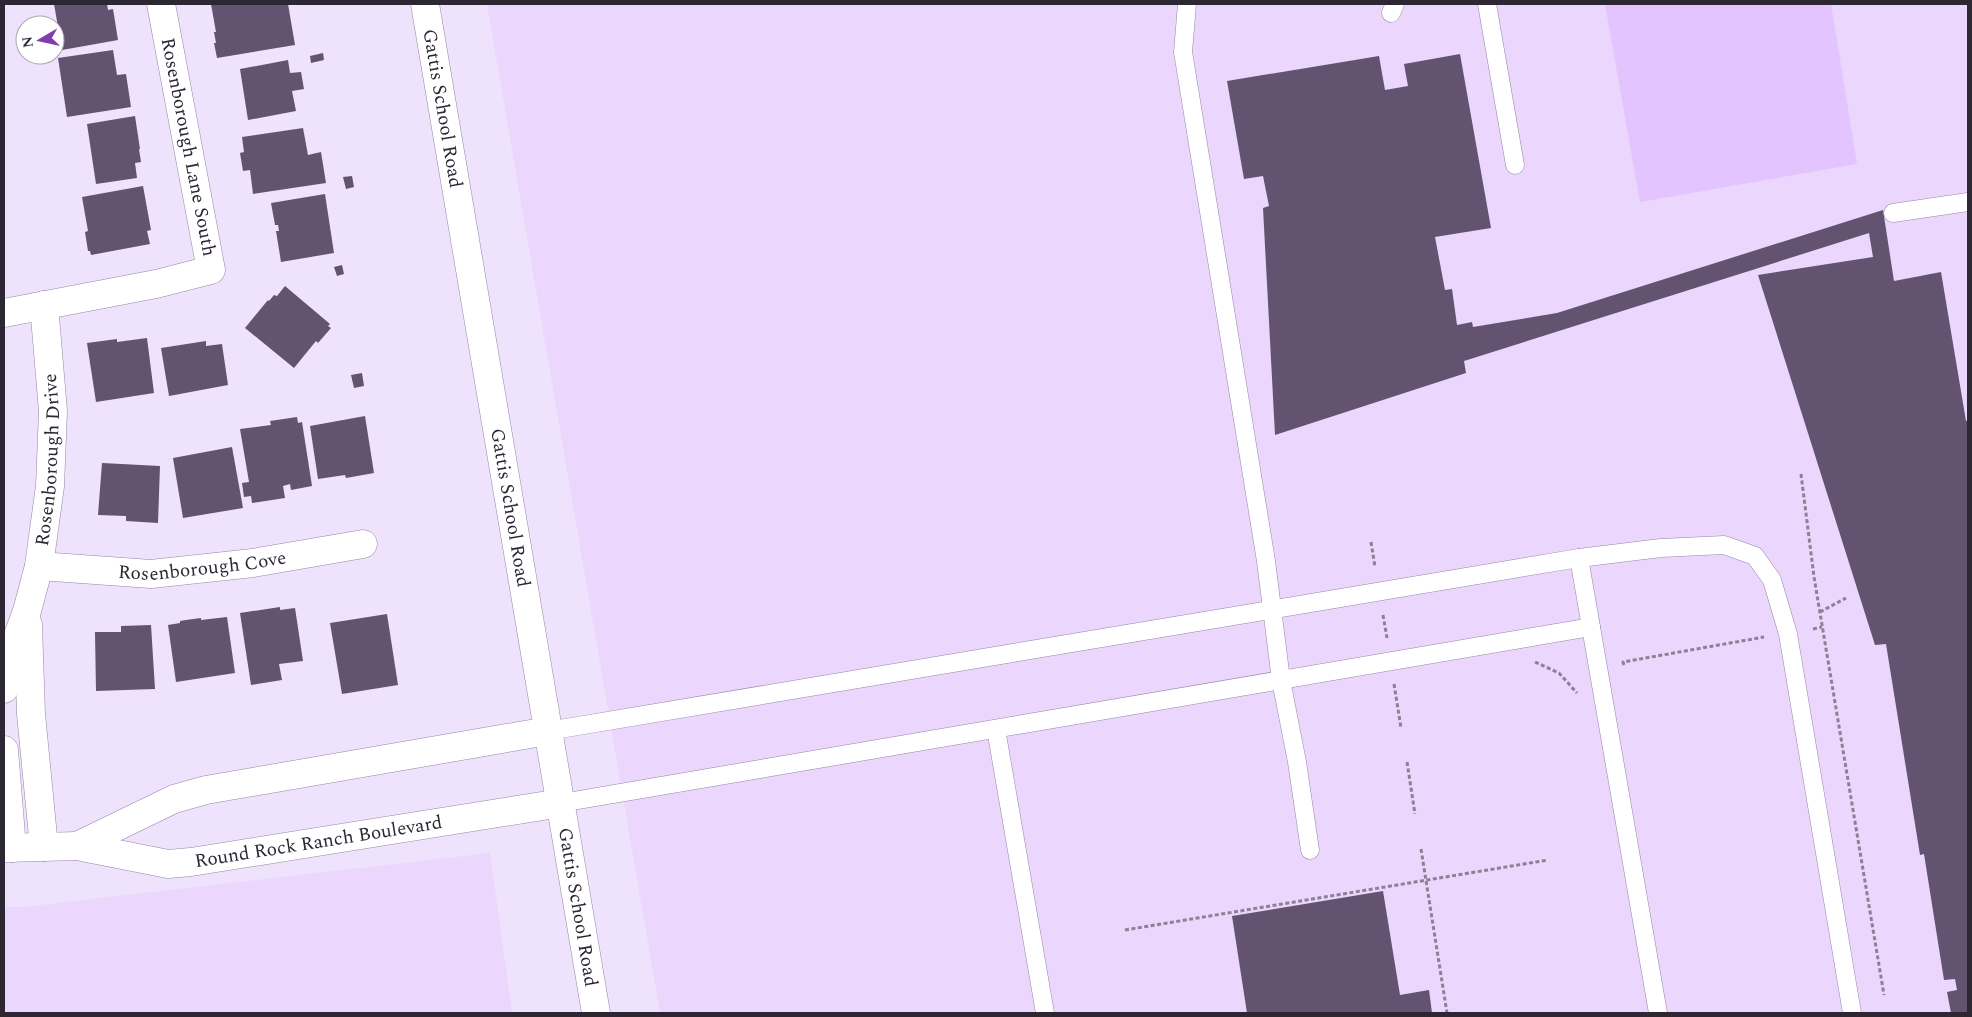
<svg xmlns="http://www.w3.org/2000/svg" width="1972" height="1017" font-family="Spectral,serif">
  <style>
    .built { fill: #ebd6fe }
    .green { fill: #e3c4ff }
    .building { fill: #625370 }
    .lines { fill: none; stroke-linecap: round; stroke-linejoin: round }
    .service-casing { stroke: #9686a5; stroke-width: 19 }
    .minor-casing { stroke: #9686a5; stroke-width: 29 }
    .secondary-casing { stroke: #9686a5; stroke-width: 29 }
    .path { stroke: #8b8195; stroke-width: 3; stroke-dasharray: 4 2.5; stroke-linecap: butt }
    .service { stroke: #fff; stroke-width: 18 }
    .minor { stroke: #fff; stroke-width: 28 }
    .secondary { stroke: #fff; stroke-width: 28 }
    .labels { text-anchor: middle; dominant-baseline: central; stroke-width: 5; stroke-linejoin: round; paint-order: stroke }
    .street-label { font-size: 19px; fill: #2d2633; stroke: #fff }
  </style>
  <rect width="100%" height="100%" fill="#efe2fd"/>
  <g class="built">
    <polygon points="487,4 1968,4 1968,1013 660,1013"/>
    <polygon points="490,853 512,1013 4,1013 4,907 23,907"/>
  </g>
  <polygon class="green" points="1605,4 1831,4 1857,164 1640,202"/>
  <g class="building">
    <polygon points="54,4 107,4 108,10 113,9 118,40 62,50"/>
    <polygon points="211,4 288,4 295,45 217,58 214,43 216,43 214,32 216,32"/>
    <polygon points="113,50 117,75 126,74 131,107 67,117 58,58"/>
    <polygon points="323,53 324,60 311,63 310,56"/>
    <polygon points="1460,54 1491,228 1435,237 1445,290 1452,289 1457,325 1472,322 1473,327 1557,313 1883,210 1894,281 1941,272 1966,421 1968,420 1968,1013 1951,1013 1947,992 1957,990 1955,979 1944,980 1924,854 1920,855 1886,644 1875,645 1758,275 1873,257 1869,233 1464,361 1466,373 1275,435 1263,208 1269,206 1263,176 1244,179 1227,81 1379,56 1385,90 1408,86 1404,64"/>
    <polygon points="288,60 290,73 301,72 304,89 292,91 296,111 248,120 240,69"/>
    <polygon points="135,116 140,149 139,149 141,162 135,163 137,178 96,184 87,124"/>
    <polygon points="303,128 308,155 321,152 326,183 253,194 250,170 243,171 240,153 244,152 242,137"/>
    <polygon points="352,176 354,187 346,189 343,177"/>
    <polygon points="143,186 151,230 147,231 150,244 91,255 90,251 88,251 85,232 88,231 82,197"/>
    <polygon points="325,194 334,253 281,262 276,231 279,231 278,225 275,225 271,203"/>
    <polygon points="342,265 344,274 337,276 334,267"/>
    <polygon points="285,286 330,324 328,326 331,328 318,343 316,341 294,368 245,328 268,300 269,301 274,295 277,296"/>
    <polygon points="147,338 154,393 96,402 87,343 117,339 117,342"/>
    <polygon points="206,341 206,346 222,344 228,385 169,396 161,348"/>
    <polygon points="362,373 364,386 354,388 351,375"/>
    <polygon points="365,416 374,473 346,478 345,475 318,479 310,426"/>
    <polygon points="297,417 298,423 302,422 312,486 291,490 290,484 283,486 285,498 252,503 251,496 244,497 242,483 249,482 240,429 271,425 270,421"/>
    <polygon points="232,447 243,508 183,518 173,458"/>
    <polygon points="102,463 160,466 158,523 126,521 126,516 98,515"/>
    <polygon points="280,607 280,610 295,608 303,661 279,664 282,680 251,685 240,613"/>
    <polygon points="387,614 398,685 342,694 330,623"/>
    <polygon points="227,617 235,673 176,682 168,625 180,623 180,621 186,620 201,618 201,620"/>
    <polygon points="151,625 155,689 96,691 95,632 121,632 121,626"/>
    <polygon points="1383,891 1400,995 1429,990 1432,1013 1247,1013 1232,916"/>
  </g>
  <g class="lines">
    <g class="service-casing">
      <g id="service">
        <polyline points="1187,4 1183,52 1266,561 1281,680 1297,762 1310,850"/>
        <polyline points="1487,4 1515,165"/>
        <polyline points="1391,13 1395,4"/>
        <polyline points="1893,213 1968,202"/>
        <polyline points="1579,558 1658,1013"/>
        <polyline points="996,729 1045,1013"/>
        <polyline points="548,731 1579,558 1661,548 1724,545 1755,556 1772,580 1788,634 1852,1013"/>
        <polyline points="561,803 1591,627"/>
      </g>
    </g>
    <g class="minor-casing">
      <g id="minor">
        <polyline points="4,313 156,284 211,270 161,4"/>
        <path id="s1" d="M39,566l112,8 102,-11 110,-19"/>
        <polyline points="28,625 31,714 44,847"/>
        <path id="s2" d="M4,689l4,-26 19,-52 12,-45 11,-80 3,-75 -9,-106"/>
        <polyline points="4,750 12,848"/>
        <polyline points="77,846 174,799 206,790 548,731"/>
        <path id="s3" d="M4,848l73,-2 91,18 23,-2 370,-59"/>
      </g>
    </g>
    <g class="secondary-casing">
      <g id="secondary">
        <path id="s4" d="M425,4l171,1009"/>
      </g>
    </g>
    <g class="path">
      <polyline points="1801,474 1814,577 1884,995"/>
      <polyline points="1371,542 1375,567"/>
      <polyline points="1820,612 1846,598"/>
      <polyline points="1383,615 1387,638"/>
      <polyline points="1813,629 1822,627"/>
      <polyline points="1535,662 1559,673 1577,693"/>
      <polyline points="1624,665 1623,662 1764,637"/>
      <polyline points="1394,684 1401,728"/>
      <polyline points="1407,762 1415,814"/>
      <polyline points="1421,849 1447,1013"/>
      <polyline points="1125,930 1548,860"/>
    </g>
    <use href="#service" class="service"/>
    <use href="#minor" class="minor"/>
    <use href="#secondary" class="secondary"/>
  </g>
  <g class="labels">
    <g class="street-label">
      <text stroke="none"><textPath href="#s4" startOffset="106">Gattis School Road</textPath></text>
      <text transform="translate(188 147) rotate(79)">Rosenborough Lane South</text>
      <text stroke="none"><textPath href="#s2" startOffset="235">Rosenborough Drive</textPath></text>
      <text stroke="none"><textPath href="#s4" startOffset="511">Gattis School Road</textPath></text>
      <text stroke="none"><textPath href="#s1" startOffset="164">Rosenborough Cove</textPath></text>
      <text stroke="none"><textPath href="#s3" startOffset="318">Round Rock Ranch Boulevard</textPath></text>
      <text stroke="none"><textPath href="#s4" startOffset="916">Gattis School Road</textPath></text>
    </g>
  </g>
  <rect width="1972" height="1017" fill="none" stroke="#2d2633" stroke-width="10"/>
  <g transform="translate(40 40) rotate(261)"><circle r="24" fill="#ffffff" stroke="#aba8ad"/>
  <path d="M0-4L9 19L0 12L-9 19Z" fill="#813db0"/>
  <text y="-8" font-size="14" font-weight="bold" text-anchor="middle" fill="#2d2633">N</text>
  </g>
</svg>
